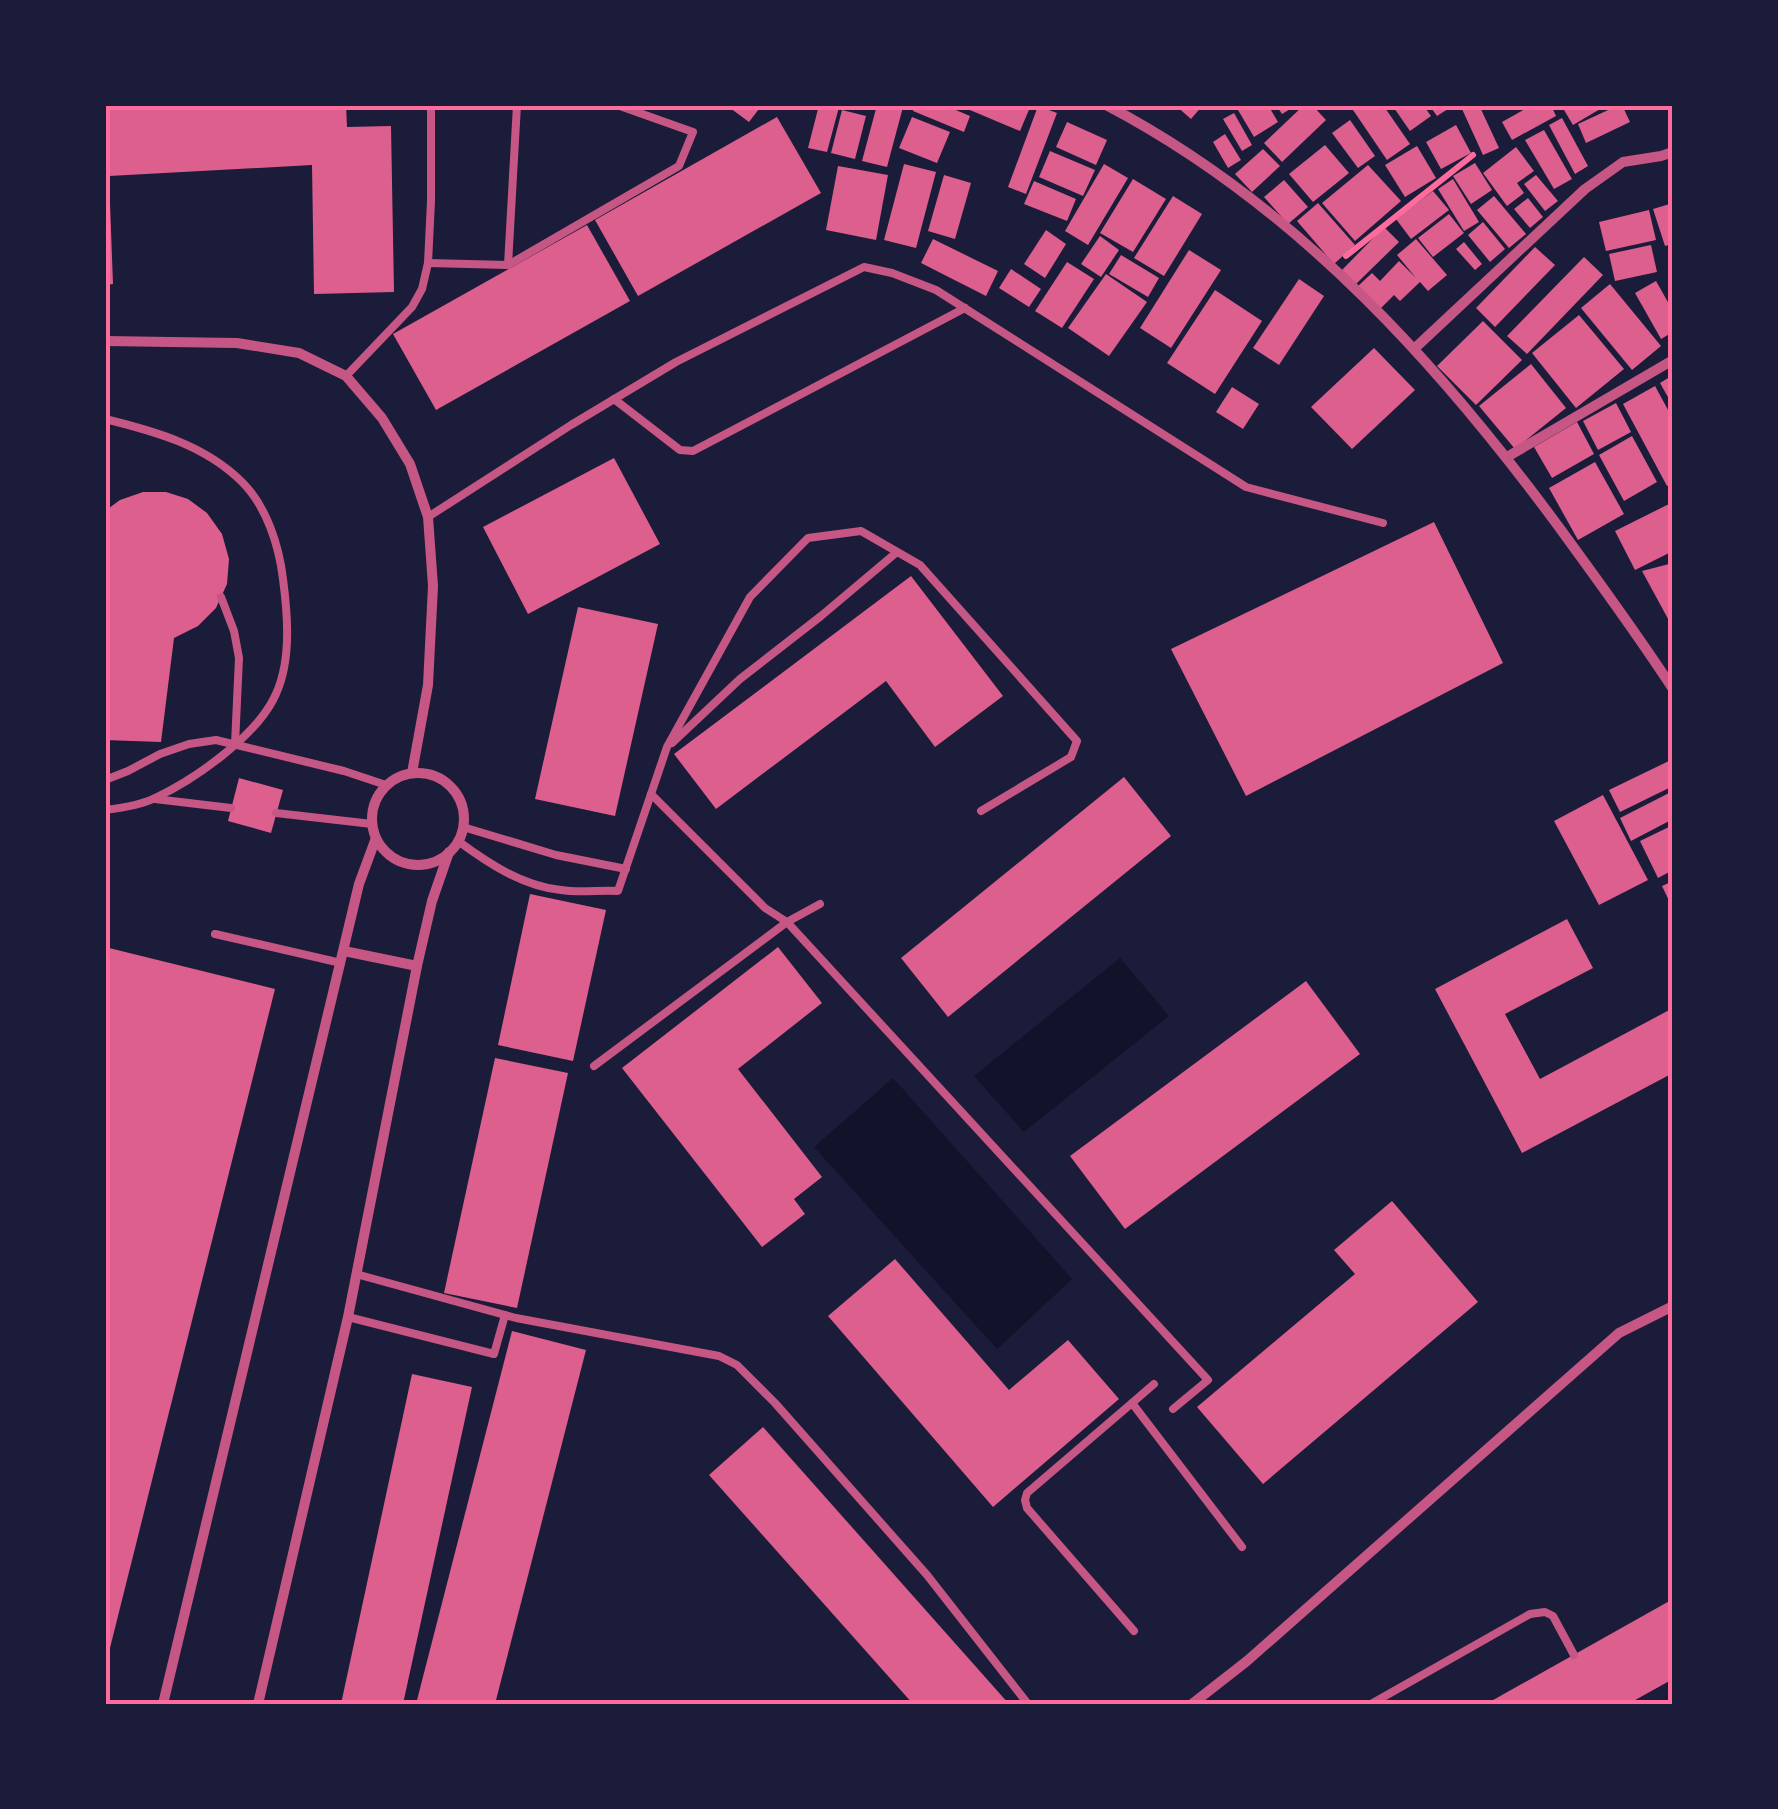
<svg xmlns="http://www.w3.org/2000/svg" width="1778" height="1809" font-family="'Sofia Sans Condensed',sans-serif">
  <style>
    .water { fill: #12122b }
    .building { fill: #dd5f8e }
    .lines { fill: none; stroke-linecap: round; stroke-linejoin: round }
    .path { stroke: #ff6b9d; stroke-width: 6 }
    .service { stroke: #c65784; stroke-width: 8 }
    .minor { stroke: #c65784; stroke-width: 10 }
    .neatline { fill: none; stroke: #ff6b9d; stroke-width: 4 }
  </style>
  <rect width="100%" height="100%" fill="#1b1b3a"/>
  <g class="water">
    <polygon points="1120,958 1169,1016 1024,1132 974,1076"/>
    <polygon points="893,1078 1072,1279 997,1349 814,1147"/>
  </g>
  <g class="building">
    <polygon points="105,105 346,105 347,127 391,126 394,292 314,294 312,165 109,176 113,284 105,285"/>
    <polygon points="726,105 762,105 749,122"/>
    <polygon points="819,105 839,107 827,152 808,148"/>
    <polygon points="877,105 903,107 887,167 862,161"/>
    <polygon points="915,105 944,105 970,116 964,132 913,111"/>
    <polygon points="958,105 1031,105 1020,131"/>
    <polygon points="1175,105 1203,105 1191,119"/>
    <polygon points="1235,105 1268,105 1278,122 1254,137"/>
    <polygon points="1276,105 1297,105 1282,114"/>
    <polygon points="1304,105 1312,105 1326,120 1282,162 1264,143"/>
    <polygon points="1355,105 1383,105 1410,144 1387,160 1351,107"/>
    <polygon points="1392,105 1423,105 1431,116 1410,131"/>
    <polygon points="1429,105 1446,105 1448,109 1437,116"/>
    <polygon points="1471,105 1479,105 1499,148 1483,155 1462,109"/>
    <polygon points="1532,105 1551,105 1556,116 1512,140 1502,122"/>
    <polygon points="1561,105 1607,105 1573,125"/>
    <polygon points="1619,105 1622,105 1630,122 1586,143 1578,124"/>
    <polygon points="1038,106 1057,113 1026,194 1008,187"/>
    <polygon points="842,110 866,116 855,159 831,153"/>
    <polygon points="1234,113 1252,145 1242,151 1223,119"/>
    <polygon points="777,117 821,193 638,296 595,220"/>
    <polygon points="912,117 950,132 937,163 899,148"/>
    <polygon points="1562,118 1588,166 1575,174 1549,125"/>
    <polygon points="1350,120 1375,156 1358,168 1332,133"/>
    <polygon points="1067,122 1107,140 1096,165 1056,147"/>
    <polygon points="1456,125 1471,153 1441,169 1426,142"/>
    <polygon points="1544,130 1572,179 1554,189 1525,140"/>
    <polygon points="1225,134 1241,160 1228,168 1213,142"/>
    <polygon points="1325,145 1349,173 1313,202 1289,174"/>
    <polygon points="1417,146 1436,178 1405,197 1385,165"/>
    <polygon points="1516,147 1534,171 1517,183 1524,193 1507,206 1483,173"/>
    <polygon points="1263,149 1280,166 1252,192 1235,174"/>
    <polygon points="1050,151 1095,170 1083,196 1039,177"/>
    <polygon points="1475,163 1492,190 1471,204 1453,176"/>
    <polygon points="904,164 936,172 916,248 884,240"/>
    <polygon points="1104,164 1128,178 1088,245 1065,231"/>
    <polygon points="1368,165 1401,201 1355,241 1322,203"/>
    <polygon points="838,166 888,175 876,240 826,230"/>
    <polygon points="944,175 971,183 955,239 928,231"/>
    <polygon points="1536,175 1558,201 1545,211 1524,184"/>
    <polygon points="1133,179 1166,199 1133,252 1100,233"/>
    <polygon points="1453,179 1479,222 1464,231 1438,189"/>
    <polygon points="1284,180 1308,207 1288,224 1264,197"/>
    <polygon points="1034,181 1076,199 1067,221 1024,204"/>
    <polygon points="1433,191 1449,210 1411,239 1396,219"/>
    <polygon points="1173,196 1202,214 1164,276 1134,258"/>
    <polygon points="1494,196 1526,234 1509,248 1477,210"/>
    <polygon points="1528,198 1543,217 1530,228 1514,209"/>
    <polygon points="1318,203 1355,245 1334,264 1297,221"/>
    <polygon points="1673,203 1673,244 1665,246 1653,209"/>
    <polygon points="1649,210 1656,240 1606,251 1599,222"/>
    <polygon points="1449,214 1464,233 1433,257 1418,238"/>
    <polygon points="1483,222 1505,249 1490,262 1468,235"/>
    <polygon points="587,225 630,301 436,410 393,334"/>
    <polygon points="1384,227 1399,242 1356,284 1342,270"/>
    <polygon points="1046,230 1066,244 1045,278 1024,264"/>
    <polygon points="1100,236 1119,250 1101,277 1081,264"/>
    <polygon points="933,239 998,271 986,296 921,263"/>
    <polygon points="1416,239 1447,275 1428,291 1420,282 1400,301 1394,295 1379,310 1357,287 1372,273 1380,281 1399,261 1416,278 1397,255"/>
    <polygon points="1464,242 1482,264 1475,270 1456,249"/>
    <polygon points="1651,245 1657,272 1615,281 1609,254"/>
    <polygon points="1535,247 1555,265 1495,327 1476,308"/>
    <polygon points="1189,250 1221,270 1171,348 1140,328"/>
    <polygon points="1121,255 1159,278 1148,297 1109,274"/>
    <polygon points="1584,257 1603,275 1527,354 1507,336"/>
    <polygon points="1067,262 1094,279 1062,328 1035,311"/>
    <polygon points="1011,269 1041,289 1029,307 999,288"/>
    <polygon points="1106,274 1147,302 1109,356 1068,328"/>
    <polygon points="1299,279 1324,296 1279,365 1253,348"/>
    <polygon points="1656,281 1673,311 1673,332 1661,339 1635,293"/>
    <polygon points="1610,284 1661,346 1632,370 1581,308"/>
    <polygon points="1215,290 1262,321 1215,394 1167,363"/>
    <polygon points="1579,315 1624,369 1576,408 1532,353"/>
    <polygon points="1483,321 1522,360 1476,405 1437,366"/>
    <polygon points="1374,348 1415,390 1352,449 1311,407"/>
    <polygon points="1531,364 1566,408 1515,449 1479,406"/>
    <polygon points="1673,375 1673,406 1660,383"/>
    <polygon points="1655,386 1673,419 1673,483 1667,486 1623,404"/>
    <polygon points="1232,387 1259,404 1243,429 1216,412"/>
    <polygon points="1616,403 1631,432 1598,450 1583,421"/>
    <polygon points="1577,422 1594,454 1552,478 1534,447"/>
    <polygon points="1632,436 1657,482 1624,501 1599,455"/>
    <polygon points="614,458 660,544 528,614 483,527"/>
    <polygon points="1595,462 1624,514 1578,540 1549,488"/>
    <polygon points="143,492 166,492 188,499 207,513 222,534 229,559 227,584 216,608 198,626 174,638 161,742 105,740 105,511 120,500"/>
    <polygon points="1673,502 1673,551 1635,570 1615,531"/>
    <polygon points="1434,522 1503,663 1246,796 1171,649"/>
    <polygon points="1673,563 1673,628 1642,571"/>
    <polygon points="911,576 1003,696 935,747 886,681 716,809 674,754"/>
    <polygon points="578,607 658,624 615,816 535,799"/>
    <polygon points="1673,759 1673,786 1620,812 1609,790"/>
    <polygon points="1124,777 1171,836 948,1017 901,958"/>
    <polygon points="239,778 283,790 271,833 228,821"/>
    <polygon points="1673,791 1673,819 1631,841 1620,818"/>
    <polygon points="1603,795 1648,880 1599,905 1554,821"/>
    <polygon points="1673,825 1673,870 1658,878 1640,841"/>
    <polygon points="1673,881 1673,909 1662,886"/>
    <polygon points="530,894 606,910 573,1061 498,1045"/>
    <polygon points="1567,919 1593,968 1505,1014 1540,1079 1673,1008 1673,1073 1522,1153 1435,989"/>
    <polygon points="105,947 275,989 106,1664 105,1664"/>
    <polygon points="778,947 822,1003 738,1069 822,1177 794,1199 805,1214 762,1247 622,1068"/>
    <polygon points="1306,981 1360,1054 1125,1229 1070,1156"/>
    <polygon points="495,1058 568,1073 517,1308 444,1293"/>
    <polygon points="1392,1201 1478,1302 1263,1484 1197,1407 1355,1274 1334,1250"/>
    <polygon points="895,1259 1009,1390 1068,1340 1119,1399 993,1507 828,1316"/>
    <polygon points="512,1331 586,1350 495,1704 416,1704"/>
    <polygon points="412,1374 472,1387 403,1704 341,1704"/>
    <polygon points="763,1427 1009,1704 913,1704 709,1475"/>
    <polygon points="1673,1599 1673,1679 1628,1704 1486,1704"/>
  </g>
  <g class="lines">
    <polyline class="path" points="1346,256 1473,155"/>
    <g class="service">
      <polyline points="428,263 508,265 679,166 693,132 617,105"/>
      <polyline points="508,265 517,105"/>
      <polyline points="346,376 412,307 422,289 428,263 431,201 431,105"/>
      <polyline points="614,399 680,450 693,451 965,308"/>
      <path d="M105,419c49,12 100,26 137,63 25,25 37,64 41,97 5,38 9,86 -10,121 -20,38 -78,79 -116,97 -15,8 -35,11 -52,13"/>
      <polyline points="428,517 571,425 676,362 864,267 892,273 936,290 1246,487 1383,523"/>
      <polyline points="221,597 234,631 239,658 235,744"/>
      <polyline points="672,743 740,679 821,616 897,552"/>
      <polyline points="105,780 128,771 160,754 189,744 216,740 344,771 386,785"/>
      <polyline points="155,799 231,808"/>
      <polyline points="276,813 372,824"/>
      <polyline points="463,827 556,855 626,869"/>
      <path d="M458,841c30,22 64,45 103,49 18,3 38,0 57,1l49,-144 83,-150 58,-59 53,-7 59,34 157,176 -6,16 -90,54"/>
      <polyline points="820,904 787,922 1208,1380 1173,1409"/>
      <polyline points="215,934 341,963"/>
      <polyline points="594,1066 787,922 765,908 651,794"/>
      <polyline points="356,1274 516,1318 719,1356 737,1365 775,1403 927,1575 1028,1704"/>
      <polyline points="348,1317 494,1354 505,1315"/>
      <polyline points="1132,1403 1154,1384"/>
      <polyline points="1134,1631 1027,1508 1025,1500 1027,1493 1132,1403 1242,1547"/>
      <polyline points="1371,1704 1530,1614 1545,1612 1553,1616 1574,1655"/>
    </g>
    <g class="minor">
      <path d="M1106,105c193,101 340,266 466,440 35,48 69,95 101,144"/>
      <polyline points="105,341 237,343 299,353 346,376 382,418 410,464 428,517 433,586 428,685 412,773"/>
      <polyline points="1414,349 1585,189 1623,162 1661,156 1673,152"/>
      <polyline points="1507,457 1673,360"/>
      <circle cx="418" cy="819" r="46"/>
      <polyline points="344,951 417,966"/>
      <polyline points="163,1704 359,884 376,838"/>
      <polyline points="258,1704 348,1317 417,966 432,901 449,852"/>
      <polyline points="1192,1704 1247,1661 1619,1333 1673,1306"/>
    </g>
  </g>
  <rect width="1778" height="1809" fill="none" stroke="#1b1b3a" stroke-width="215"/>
  <rect x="108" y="108" width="1562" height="1594" class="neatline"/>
</svg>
